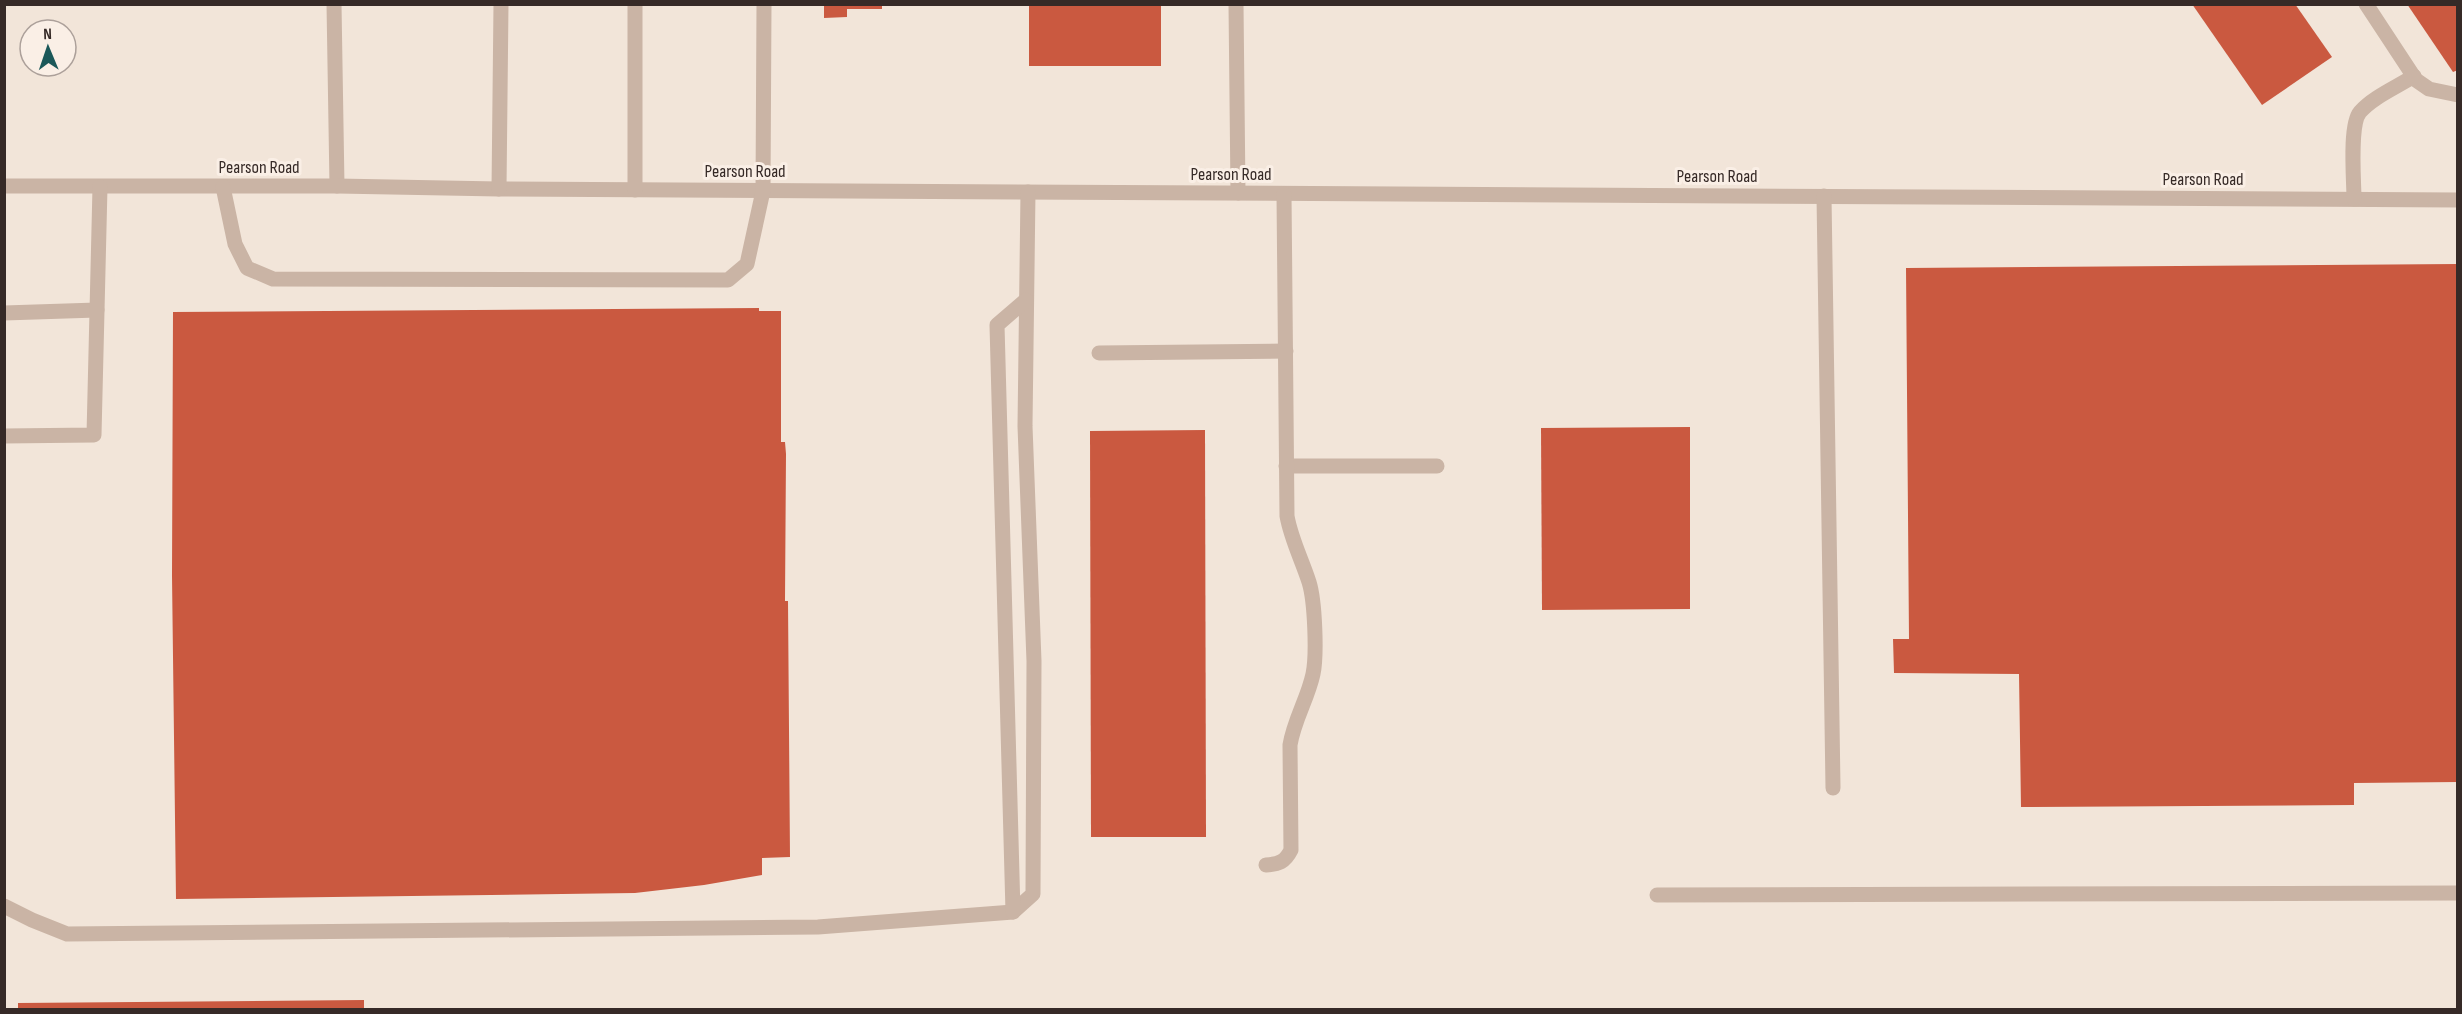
<svg xmlns="http://www.w3.org/2000/svg" width="2462" height="1014" font-family="'Sofia Sans Condensed',sans-serif">
  <style>
    .building { fill: #ca5940 }
    .lines { fill: none; stroke-linecap: round; stroke-linejoin: round }
    .minor { stroke: #cab4a5; stroke-width: 15 }
    .labels { text-anchor: middle; dominant-baseline: central; stroke-width: 6; stroke-linejoin: round; paint-order: stroke }
    .street-label { font-size: 18px; fill: #362a27; stroke: #faefe6 }
  </style>
  <rect width="100%" height="100%" fill="#f2e5d9"/>
  <g class="building">
    <polygon points="824,4 882,4 882,9 847,9 847,17 824,18"/>
    <rect x="1029" y="4" width="132" height="62"/>
    <polygon points="2192,4 2295,4 2332,57 2262,105"/>
    <polygon points="2407,4 2458,4 2458,70 2453,72"/>
    <polygon points="2458,264 2458,782 2354,783 2354,805 2021,807 2019,674 1894,673 1893,639 1909,639 1906,268"/>
    <polygon points="759,308 759,311 781,311 781,442 785,442 786,454 785,601 788,601 790,857 762,858 762,875 704,885 635,893 176,899 172,576 173,312"/>
    <polygon points="1690,427 1690,609 1542,610 1541,428"/>
    <polygon points="1205,430 1206,837 1091,837 1090,431"/>
    <polygon points="364,1000 364,1010 18,1010 18,1003"/>
  </g>
  <g class="lines">
    <g class="minor">
      <polyline points="334,4 337,186"/>
      <polyline points="1236,4 1238,193"/>
      <polyline points="2366,4 2416,80 2429,89 2458,95"/>
      <polyline points="4,186 337,186 499,189 2458,200"/>
      <polyline points="223,187 235,244 247,268 273,279 728,280 747,264 763,191 764,4"/>
      <polyline points="499,189 501,4"/>
      <polyline points="635,190 635,4"/>
      <polyline points="1824,196 1833,788"/>
      <path d="M2354,199c0,-18 -5,-74 6,-87 13,-15 37,-25 54,-36"/>
      <polyline points="4,313 97,310"/>
      <polyline points="1099,353 1286,351"/>
      <polyline points="4,436 94,435 100,187"/>
      <polyline points="1286,466 1437,466"/>
      <path d="M1266,865c13,-1 19,-3 25,-15l-1,-105c4,-25 18,-47 23,-71 4,-19 2,-73 -4,-92 -7,-22 -18,-43 -22,-66l-3,-322"/>
      <polyline points="1657,895 2458,893"/>
      <polyline points="4,906 32,920 67,934 818,927 1013,912 1033,894 1034,661 1025,426 1028,192"/>
      <polyline points="1013,912 997,325 1026,300"/>
    </g>
  </g>
  <g class="labels">
    <g class="street-label">
      <text x="259" y="167">Pearson Road</text>
      <text x="745" y="171">Pearson Road</text>
      <text x="1231" y="174">Pearson Road</text>
      <text x="1717" y="176">Pearson Road</text>
      <text x="2203" y="179">Pearson Road</text>
    </g>
  </g>
  <rect width="2462" height="1014" fill="none" stroke="#362a27" stroke-width="12"/>
  <g transform="translate(48 48) rotate(358)"><circle r="28" fill="#faefe6" stroke="#aca09a" stroke-width="1.5"/>
  <path d="M0-4.5L10 22L0 15L-10 22Z" fill="#1b5859"/>
  <text y="-9" font-size="16" font-weight="bold" text-anchor="middle" fill="#362a27">N</text>
  </g>
</svg>
